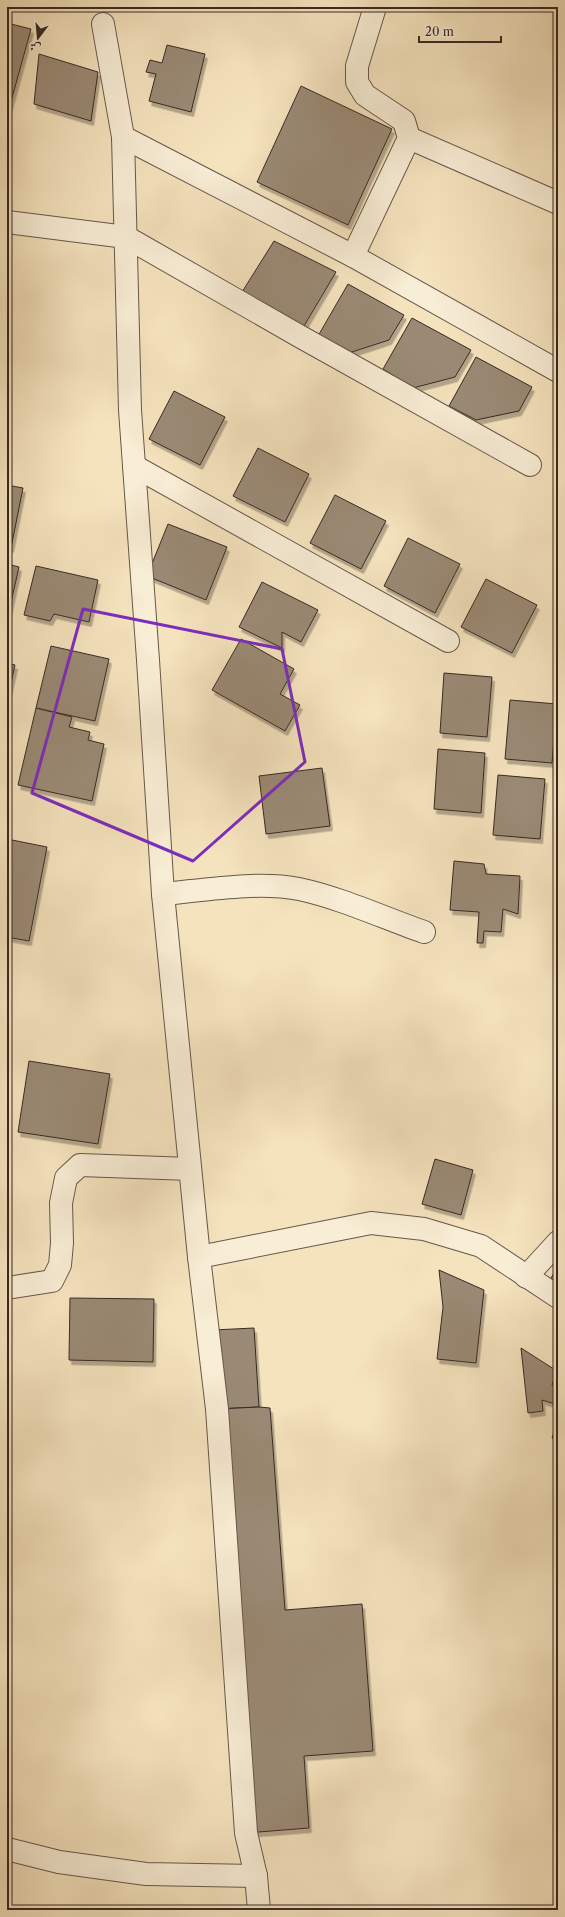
<svg xmlns="http://www.w3.org/2000/svg" width="565" height="1917" font-family="'Libre Caslon Text',Amiri,serif">
  <style>
    .building { fill: #9a8a74; stroke: #372923; filter: url(#shadow) }
    .lines { fill: none; stroke-linecap: round; stroke-linejoin: round }
    .minor-casing { stroke: #66584a; stroke-width: 24 }
    .path { stroke: #372923; stroke-width: 2.5; stroke-dasharray: 1 2; stroke-linecap: butt }
    .minor { stroke: #f8edd5; stroke-width: 22 }
    .marked { fill: none; stroke: #7b2cbf; stroke-width: 3; stroke-linejoin: round }
  </style>
  <defs>
    <filter id="shadow"><feDropShadow dx="2.5" dy="4.5" stdDeviation="0" flood-color="#0004"/></filter>
  </defs>
  <rect width="100%" height="100%" fill="#f5e3be"/>
  <filter id="stains"><feTurbulence type="fractalNoise" baseFrequency=".005" numOctaves="4"/><feColorMatrix values="0 0 0 0 .2 0 0 0 0 .09 0 0 0 0 .02 0 0 0 .5 -.17"/></filter>
  <radialGradient id="worn" r=".72"><stop offset=".6" stop-color="#630" stop-opacity="0"/><stop offset="1" stop-color="#630" stop-opacity=".3"/></radialGradient>
  <g class="building">
    <polygon points="7,23 31,29 7,116 7,66 9,60 7,59"/>
    <polygon points="167,45 205,54 191,112 149,101 156,74 146,72 150,60 162,63"/>
    <polygon points="39,54 98,72 91,121 34,104"/>
    <polygon points="301,86 392,129 348,225 257,182"/>
    <polygon points="274,241 336,272 304,326 242,292"/>
    <polygon points="348,284 404,315 389,340 349,353 318,336"/>
    <polygon points="412,318 471,350 455,377 413,388 383,369"/>
    <polygon points="476,357 532,387 519,411 476,420 449,406"/>
    <polygon points="174,391 225,417 200,465 149,439"/>
    <polygon points="258,448 309,474 285,522 233,496"/>
    <polygon points="7,485 23,488 11,548 7,547"/>
    <polygon points="335,495 386,521 361,569 310,543"/>
    <polygon points="168,524 227,547 206,600 147,576"/>
    <polygon points="408,538 460,564 435,613 384,586"/>
    <polygon points="7,564 19,567 7,620"/>
    <polygon points="36,566 98,580 89,622 54,614 50,621 24,615"/>
    <polygon points="486,579 537,605 512,653 461,627"/>
    <polygon points="262,582 318,610 301,642 282,632 282,648 239,627"/>
    <polygon points="241,639 294,669 280,694 300,705 285,731 212,690"/>
    <polygon points="51,646 109,659 95,721 36,708"/>
    <polygon points="7,663 15,665 7,701"/>
    <polygon points="444,673 492,677 487,737 440,733"/>
    <polygon points="510,700 557,704 552,763 505,759"/>
    <polygon points="36,708 72,717 69,727 90,732 88,740 104,744 92,801 18,785"/>
    <polygon points="438,749 485,753 481,813 434,809"/>
    <polygon points="322,768 330,826 266,834 259,776"/>
    <polygon points="498,775 545,779 540,839 493,835"/>
    <polygon points="7,839 47,847 29,941 7,937"/>
    <polygon points="454,861 484,864 486,874 520,876 518,914 503,909 501,932 484,931 483,943 477,943 479,912 450,910"/>
    <polygon points="29,1061 110,1074 98,1144 18,1132"/>
    <polygon points="435,1159 473,1170 461,1215 422,1204"/>
    <polygon points="558,1267 558,1302 542,1292"/>
    <polygon points="439,1270 484,1290 476,1363 437,1359 443,1307"/>
    <polygon points="70,1298 154,1299 153,1362 69,1360"/>
    <polygon points="254,1328 259,1407 217,1409 213,1330"/>
    <polygon points="521,1348 557,1371 552,1385 558,1387 555,1404 542,1400 543,1411 528,1413"/>
    <polygon points="259,1407 270,1408 285,1610 362,1604 373,1751 304,1756 309,1828 246,1833 217,1409"/>
    <polygon points="558,1420 558,1440 552,1438"/>
  </g>
  <g class="lines">
    <g class="minor-casing">
      <g id="minor">
        <polyline points="103,24 123,137 130,410 148,660 163,894 199,1257 217,1409 246,1833 256,1876 259,1910"/>
        <polyline points="123,137 353,256 558,371"/>
        <polyline points="409,138 558,203"/>
        <polyline points="7,222 126,237 301,337 530,465"/>
        <polyline points="353,256 409,138 404,121 365,95 357,82 357,66 375,7"/>
        <polyline points="134,466 448,641"/>
        <path d="M163,894c42,-4 95,-13 136,-5 42,9 85,29 125,43"/>
        <polyline points="199,1257 371,1223 424,1229 481,1246 558,1297"/>
        <polyline points="526,1277 558,1242"/>
        <polyline points="7,1288 52,1281 60,1265 62,1243 61,1203 66,1178 80,1165 190,1169"/>
        <polyline points="7,1849 59,1862 146,1874 256,1876"/>
      </g>
    </g>
    <polyline class="path" points="554,1321 558,1331"/>
    <use href="#minor" class="minor"/>
  </g>
  <path class="marked" d="M83,609l199,40 23,113 -112,99 -161,-68z"/>
  <rect width="565" height="1917" fill="none" stroke="#f5e3be" stroke-width="24"/>
  <rect x="8" y="8" width="549" height="1901" fill="none" stroke="#372923" stroke-width="2"/>
  <rect x="12" y="12" width="541" height="1893" fill="none" stroke="#372923"/>
  <g transform="translate(38 38) rotate(196)" stroke="#f8edd5" stroke-width="3" paint-order="stroke">
  <path d="M0-3L7 15L0 10L-7 15Z" fill="#372923"/>
  <text y="-6" font-size="11" font-weight="bold" text-anchor="middle" fill="#372923">ش</text>
  </g>
  <path d="M419 36v6h82v-6" fill="none" stroke="#372923" stroke-width="2"/>
  <text x="425" y="36" font-size="12" fill="#372923" stroke="#f8edd5" stroke-width="3" paint-order="stroke">20 m</text>
  <rect width="100%" height="100%" filter="url(#stains)"/>
  <rect width="100%" height="100%" fill="url(#worn)"/>
</svg>
